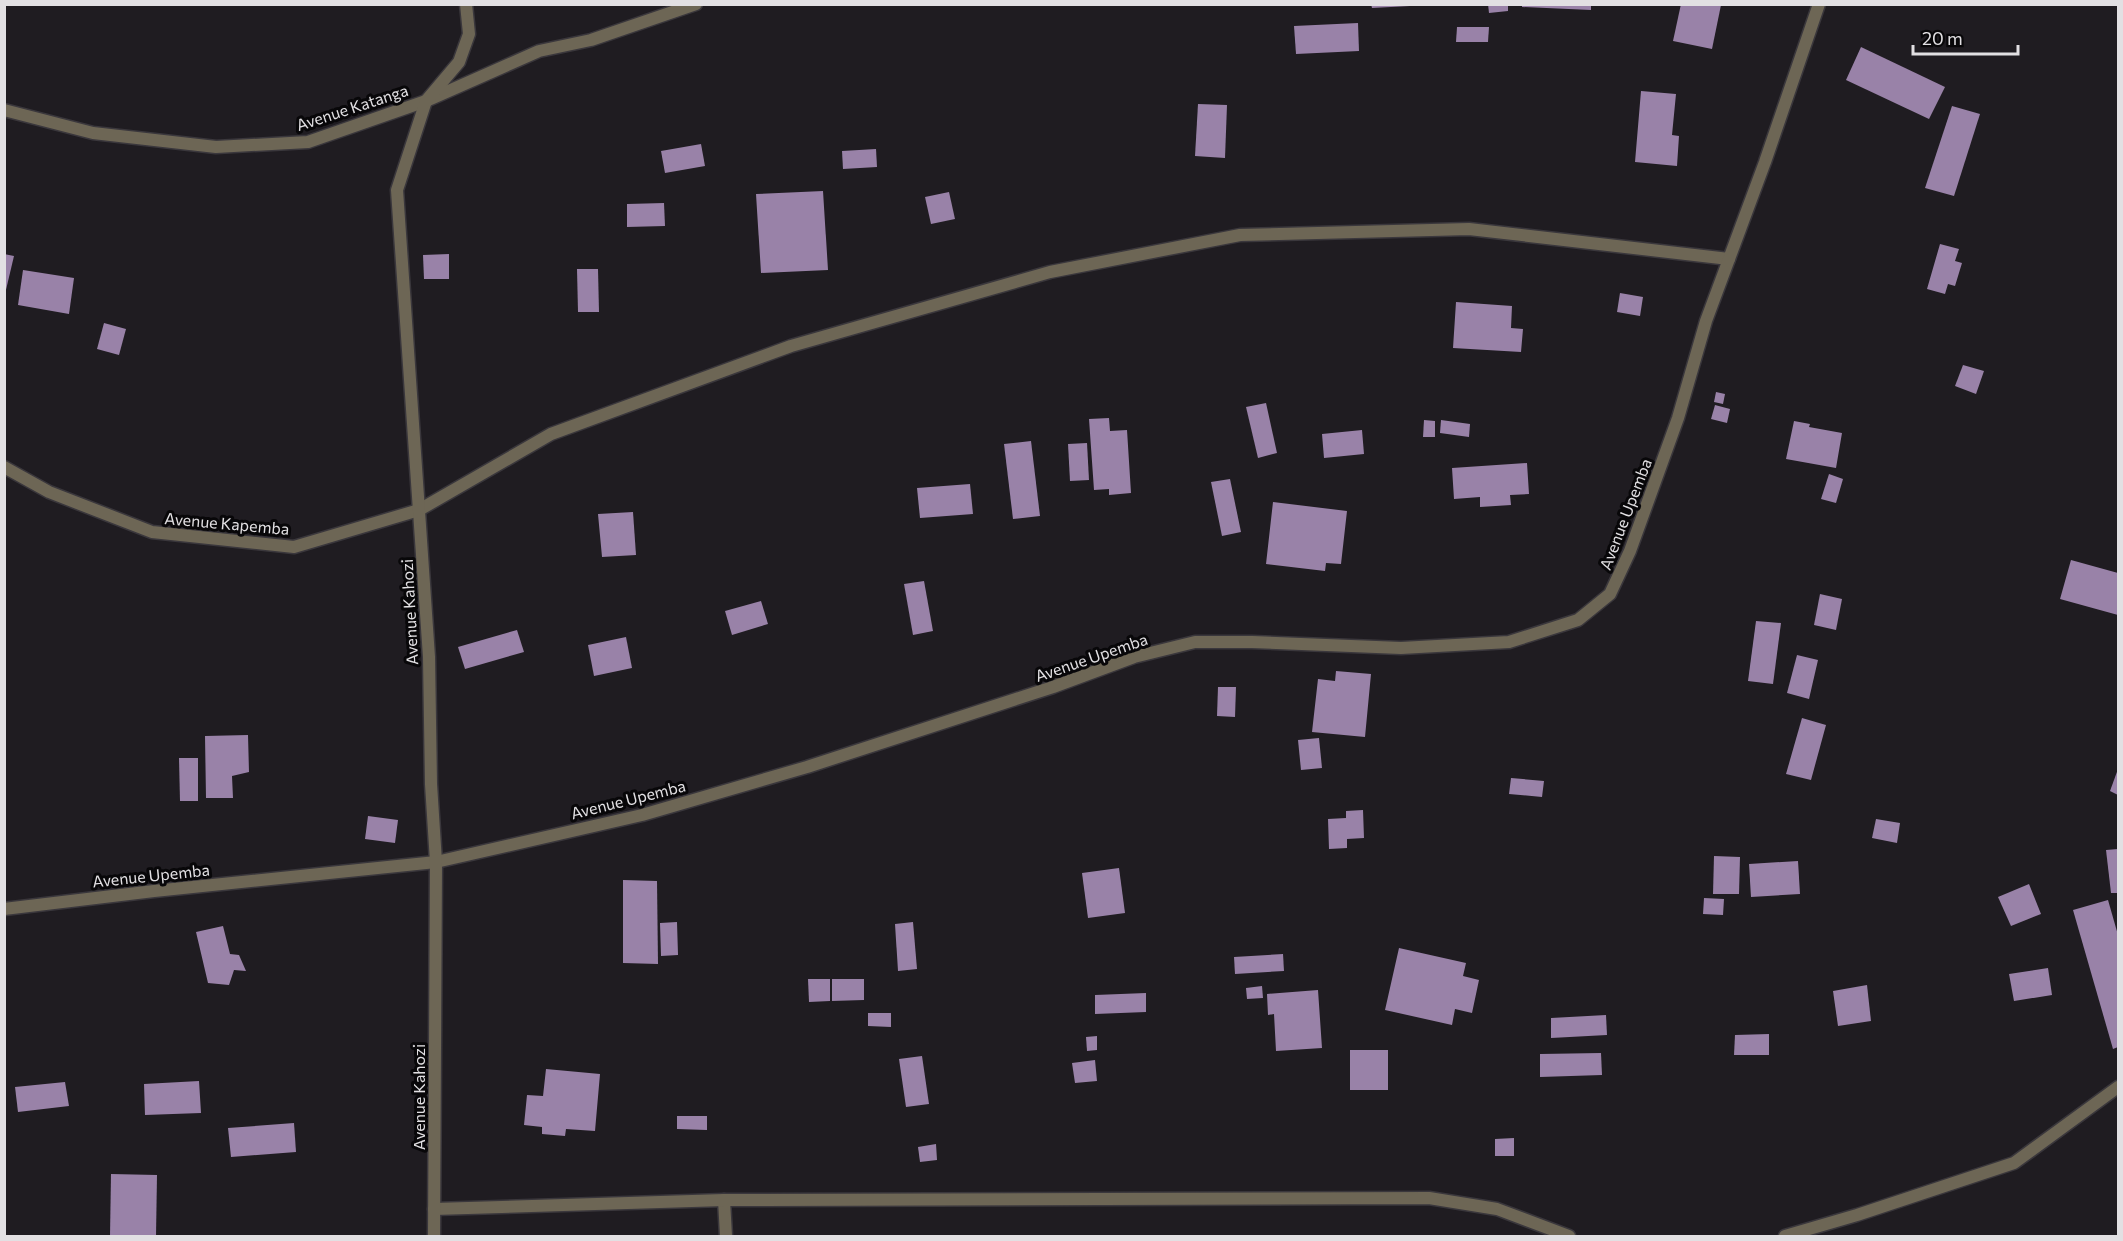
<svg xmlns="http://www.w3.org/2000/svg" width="2123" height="1241" font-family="Commissioner,sans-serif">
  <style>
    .building { fill: #9982a8 }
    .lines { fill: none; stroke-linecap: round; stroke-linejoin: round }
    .minor-casing { stroke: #3a373c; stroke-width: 15 }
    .minor { stroke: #6d6655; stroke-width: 12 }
    .labels { text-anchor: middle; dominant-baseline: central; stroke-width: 6; stroke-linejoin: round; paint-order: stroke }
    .street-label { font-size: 16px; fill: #e2e0e3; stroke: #080709 }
  </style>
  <rect width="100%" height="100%" fill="#1f1c21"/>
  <g class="building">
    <polygon points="1371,4 1410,4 1410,6 1372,8"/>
    <polygon points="1488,4 1508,4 1508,11 1489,13"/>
    <polygon points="1522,4 1591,4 1591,10 1522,7"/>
    <polygon points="1681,4 1721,5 1712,49 1673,41"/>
    <polygon points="1358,23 1359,51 1296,54 1294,26"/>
    <polygon points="1457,27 1489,27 1488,42 1456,42"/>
    <polygon points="1861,47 1945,87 1929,119 1846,80"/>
    <polygon points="1641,91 1676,94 1672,135 1679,136 1677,166 1635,162"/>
    <polygon points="1198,104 1227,105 1225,158 1195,156"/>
    <polygon points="1952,106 1980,114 1954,196 1925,188"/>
    <polygon points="701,144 705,166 665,173 661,151"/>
    <polygon points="876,149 877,167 843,169 842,151"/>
    <polygon points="823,191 828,270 761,273 756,194"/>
    <polygon points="949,192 955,219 931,224 925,197"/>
    <polygon points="664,203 665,226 627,227 627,204"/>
    <polygon points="1940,244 1959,249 1955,261 1962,263 1955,286 1948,284 1945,294 1927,289"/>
    <polygon points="4,254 14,256 5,294 4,293"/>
    <polygon points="449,254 449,279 424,279 423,255"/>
    <polygon points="577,269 598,269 599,312 578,312"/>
    <polygon points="23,270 74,278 69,314 18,305"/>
    <polygon points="1620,293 1643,297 1640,316 1617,312"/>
    <polygon points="1456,302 1512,306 1511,328 1523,329 1521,352 1453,348"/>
    <polygon points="104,323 126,329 119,355 97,349"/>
    <polygon points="1963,365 1984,371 1976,394 1955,386"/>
    <polygon points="1716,392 1725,394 1723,404 1714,402"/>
    <polygon points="1266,403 1277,453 1258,458 1246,407"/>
    <polygon points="1715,405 1730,409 1727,423 1711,419"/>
    <polygon points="1109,418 1110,431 1127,430 1131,493 1109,495 1109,489 1094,490 1089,419"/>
    <polygon points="1424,420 1435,421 1435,437 1423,437"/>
    <polygon points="1441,420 1470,424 1469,437 1440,433"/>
    <polygon points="1794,421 1810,424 1809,427 1842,433 1836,468 1786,459"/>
    <polygon points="1362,430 1364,454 1324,458 1322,434"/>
    <polygon points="1031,441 1040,516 1013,519 1004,444"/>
    <polygon points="1087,443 1089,480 1070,481 1068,444"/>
    <polygon points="1527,463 1529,494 1510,495 1511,505 1480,507 1480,497 1454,499 1452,468"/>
    <polygon points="1829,474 1843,479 1836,503 1821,499"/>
    <polygon points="1230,479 1241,532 1222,536 1211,482"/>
    <polygon points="970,484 973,514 920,518 917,488"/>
    <polygon points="1273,502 1347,511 1341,564 1326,563 1325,571 1266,564"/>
    <polygon points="633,512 636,555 602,557 598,514"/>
    <polygon points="2071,560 2118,573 2118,615 2060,599"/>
    <polygon points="924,581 933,631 913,635 904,584"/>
    <polygon points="1820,594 1842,599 1836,630 1814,625"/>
    <polygon points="761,601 768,624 732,635 725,611"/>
    <polygon points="1756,621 1781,623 1773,684 1748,681"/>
    <polygon points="517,630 524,652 465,669 458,647"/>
    <polygon points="626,637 632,668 594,676 588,645"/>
    <polygon points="1797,655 1818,660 1809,699 1787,693"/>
    <polygon points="1336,671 1371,674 1365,737 1312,732 1318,679 1335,681"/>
    <polygon points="1218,687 1236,687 1235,717 1217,716"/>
    <polygon points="1802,718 1826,725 1811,780 1786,774"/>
    <polygon points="248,735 249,772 232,776 233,798 206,798 205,736"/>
    <polygon points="1319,738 1322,768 1301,770 1298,740"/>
    <polygon points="179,758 198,758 198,801 180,801"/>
    <polygon points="2118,769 2118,795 2110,791"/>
    <polygon points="1511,778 1544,781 1542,797 1509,794"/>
    <polygon points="1363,810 1364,838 1347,839 1347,848 1329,849 1328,819 1346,818 1346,811"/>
    <polygon points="368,816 398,820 395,843 365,839"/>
    <polygon points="1876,819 1900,823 1897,843 1872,838"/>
    <polygon points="2118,849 2118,893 2111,893 2106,850"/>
    <polygon points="1714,856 1740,857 1739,894 1713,894"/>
    <polygon points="1798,861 1800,894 1751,897 1749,864"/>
    <polygon points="1119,868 1125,913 1088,918 1082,873"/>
    <polygon points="623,880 657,881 658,964 623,963"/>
    <polygon points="2029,884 2041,914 2011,926 1998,897"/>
    <polygon points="1704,898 1724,899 1723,915 1703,914"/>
    <polygon points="2108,900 2118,935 2118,1047 2113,1049 2073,910"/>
    <polygon points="677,922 678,955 661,956 660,923"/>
    <polygon points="913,922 917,969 898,971 895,924"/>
    <polygon points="223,926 230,954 239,955 246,971 234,970 229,985 208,983 196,932"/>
    <polygon points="1399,948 1466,963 1463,976 1479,980 1472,1013 1455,1009 1452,1025 1385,1010"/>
    <polygon points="1283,954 1284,971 1235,974 1234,957"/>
    <polygon points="2048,968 2052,995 2014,1001 2009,974"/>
    <polygon points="808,979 830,979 830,1001 809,1002"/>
    <polygon points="832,979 864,979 864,1000 832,1001"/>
    <polygon points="1867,985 1871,1021 1838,1026 1833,991"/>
    <polygon points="1262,986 1263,998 1247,999 1246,988"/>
    <polygon points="1318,990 1322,1048 1276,1051 1274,1014 1268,1015 1267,994"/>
    <polygon points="1146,993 1146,1012 1095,1014 1095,995"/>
    <polygon points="868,1013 891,1013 891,1027 868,1026"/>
    <polygon points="1606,1015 1607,1035 1551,1038 1551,1018"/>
    <polygon points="1769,1034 1769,1055 1734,1055 1735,1035"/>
    <polygon points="1097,1036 1097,1050 1087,1051 1086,1037"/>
    <rect x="1350" y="1050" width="38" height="40"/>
    <polygon points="1601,1053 1602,1075 1540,1077 1540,1054"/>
    <polygon points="922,1056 929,1104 906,1107 899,1059"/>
    <polygon points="1095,1060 1097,1081 1075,1083 1072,1063"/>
    <polygon points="546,1069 600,1074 595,1131 566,1129 565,1136 542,1134 542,1127 524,1125 527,1095 543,1096"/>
    <polygon points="199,1081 201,1113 145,1115 144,1084"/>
    <polygon points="65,1082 69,1106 18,1112 15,1087"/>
    <polygon points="677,1116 707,1116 707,1130 677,1129"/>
    <polygon points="294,1123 296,1152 231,1157 228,1128"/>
    <polygon points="1514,1138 1514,1156 1495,1156 1495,1139"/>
    <polygon points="936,1144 937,1160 920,1162 918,1147"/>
    <polygon points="111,1174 157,1175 156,1236 110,1236"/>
  </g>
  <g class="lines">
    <g class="minor-casing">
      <g id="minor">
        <polyline points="4,110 93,133 216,147 308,142 426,101 539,51 591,40 696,4"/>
        <polyline points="4,467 49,492 152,532 294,547 419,510 551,434 791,346 1050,272 1240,235 1469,229 1729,259"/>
        <polyline points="4,909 154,891 436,862 642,815 807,767 1053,687 1134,657 1195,642 1252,642 1401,648 1509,642 1578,620 1610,594 1630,551 1678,418 1706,321 1765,162 1819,4"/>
        <polyline points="724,1200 726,1236"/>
        <polyline points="434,1209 724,1200 1429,1198 1497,1209 1569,1236"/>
        <polyline points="434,1236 436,862 431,784 429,657 397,190 426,101 459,62 469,34 466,4"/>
        <polyline points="1785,1236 1857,1215 2014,1163 2118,1087"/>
      </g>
    </g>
    <use href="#minor" class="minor"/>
  </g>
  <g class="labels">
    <g class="street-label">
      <text transform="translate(352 107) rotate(-18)">Avenue Katanga</text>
      <text transform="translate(1625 514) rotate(-69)">Avenue Upemba</text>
      <text transform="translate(227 523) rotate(5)">Avenue Kapemba</text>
      <text transform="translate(409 612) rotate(-93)">Avenue Kahozi</text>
      <text transform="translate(1091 657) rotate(-19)">Avenue Upemba</text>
      <text transform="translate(628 799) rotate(-14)">Avenue Upemba</text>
      <text transform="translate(151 875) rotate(-6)">Avenue Upemba</text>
      <text transform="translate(418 1097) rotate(-90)">Avenue Kahozi</text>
    </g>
  </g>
  <rect width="2123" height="1241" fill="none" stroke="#e2e0e3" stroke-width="12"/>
  <path d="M1913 45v9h105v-9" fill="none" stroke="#e2e0e3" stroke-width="3"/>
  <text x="1922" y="45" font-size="18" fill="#e2e0e3" stroke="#080709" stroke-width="4.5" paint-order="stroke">20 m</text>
</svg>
